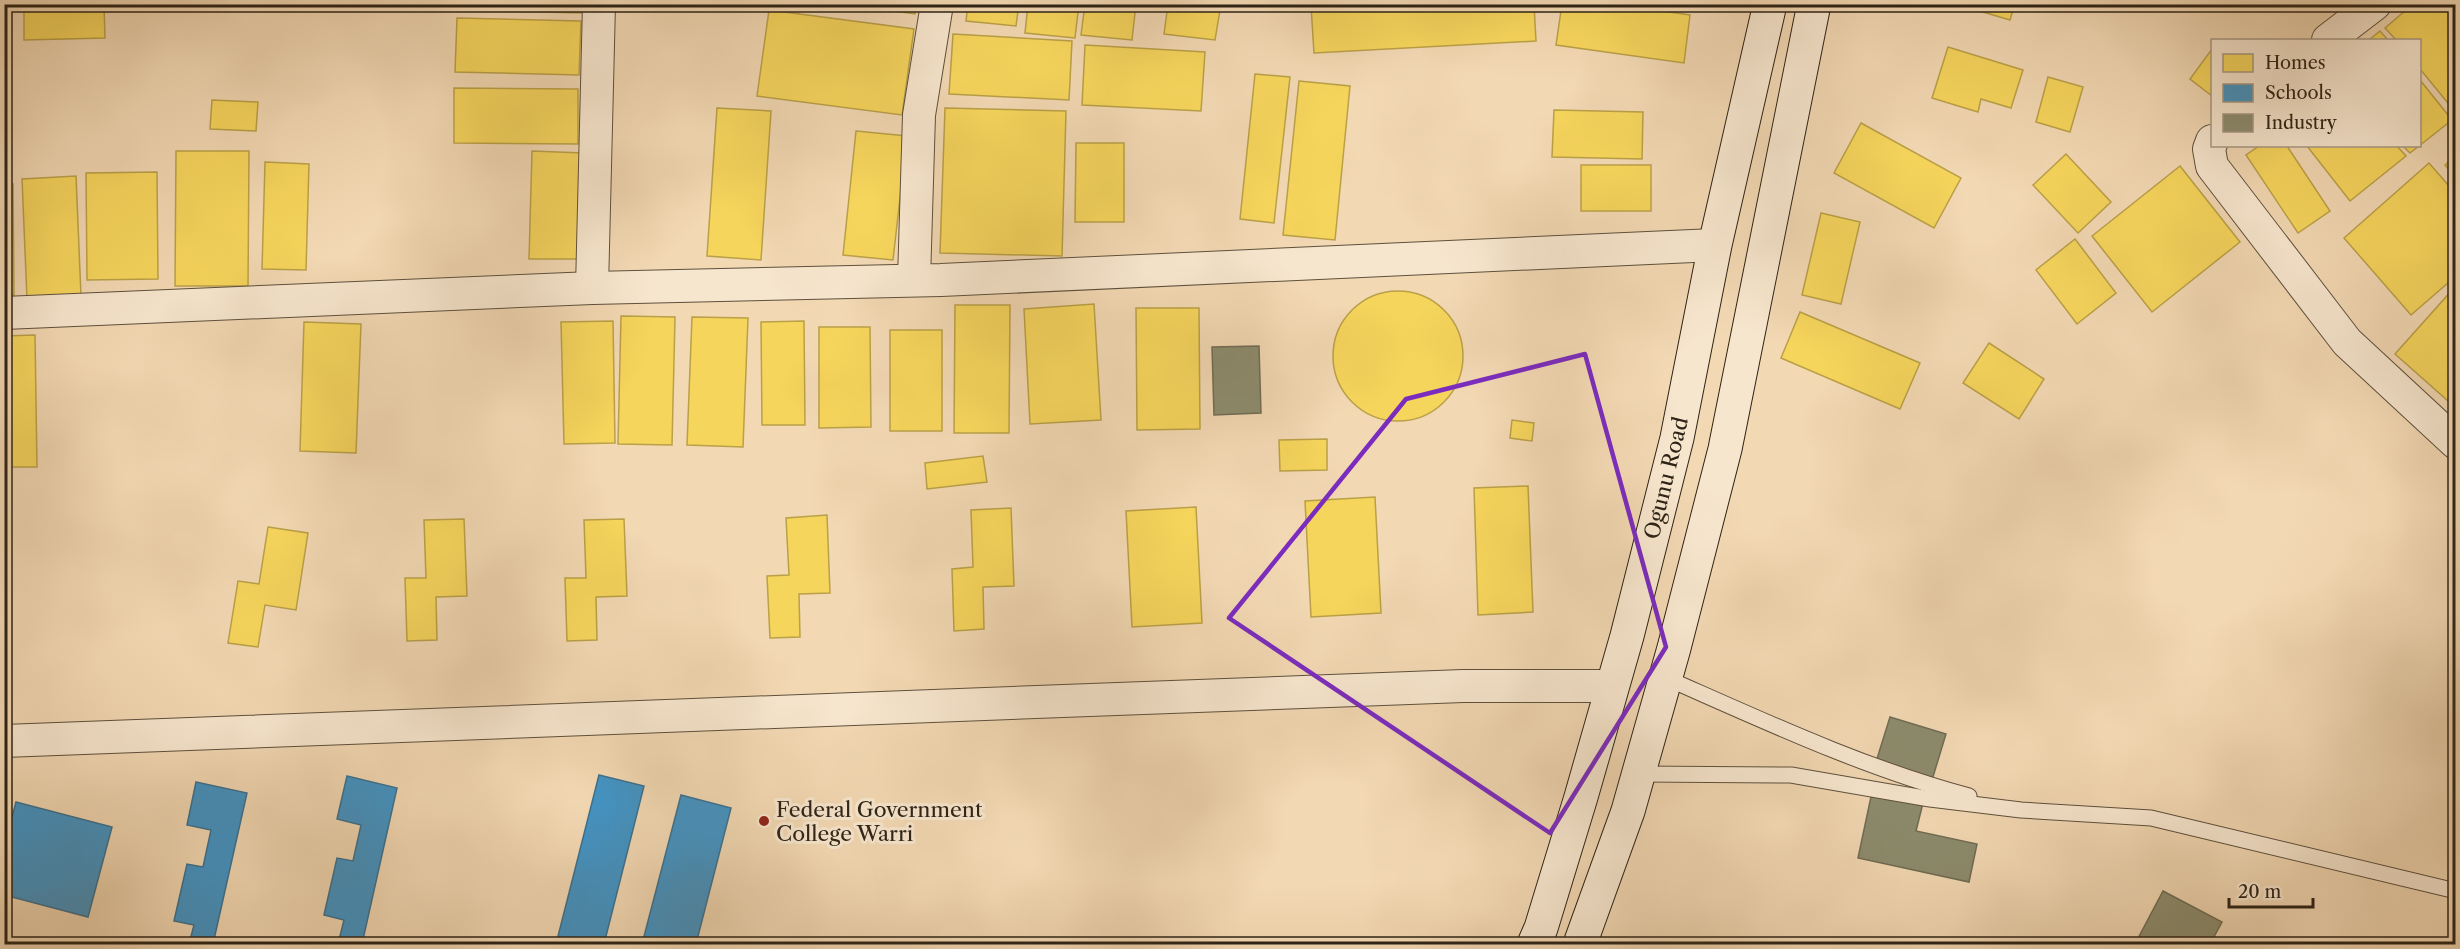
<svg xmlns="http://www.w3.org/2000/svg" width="2460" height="949" font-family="'Libre Caslon Text',serif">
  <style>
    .homes { fill: #f6d55c; stroke: #baa047; stroke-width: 1.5 }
    .schools { fill: #4393c3; stroke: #3c718f; stroke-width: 1.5 }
    .industry { fill: #8c8c6e; stroke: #706c54; stroke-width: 1.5 }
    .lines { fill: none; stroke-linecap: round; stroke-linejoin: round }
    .lane-casing { stroke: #5e503d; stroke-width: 17 }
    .street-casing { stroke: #5e503d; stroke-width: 34 }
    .secondary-casing { stroke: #2d2316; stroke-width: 35 }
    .lane { stroke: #f7e6ce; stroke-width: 15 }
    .street { stroke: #f7e6ce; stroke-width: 32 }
    .secondary { stroke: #f7e6ce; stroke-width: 33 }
    .marked { fill: none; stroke: #7b2cbf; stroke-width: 4.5; stroke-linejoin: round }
    .poi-dot { fill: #8f2418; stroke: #f7e6ce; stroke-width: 2 }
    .labels { text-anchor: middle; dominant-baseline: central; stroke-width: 6; stroke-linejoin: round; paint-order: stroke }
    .street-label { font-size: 21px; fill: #2d2316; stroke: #f7e6ce }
    .poi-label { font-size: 21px; fill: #2d2316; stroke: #f7e6ce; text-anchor: start }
  </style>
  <rect width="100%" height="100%" fill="#f2d8b3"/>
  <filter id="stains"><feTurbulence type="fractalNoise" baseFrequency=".00333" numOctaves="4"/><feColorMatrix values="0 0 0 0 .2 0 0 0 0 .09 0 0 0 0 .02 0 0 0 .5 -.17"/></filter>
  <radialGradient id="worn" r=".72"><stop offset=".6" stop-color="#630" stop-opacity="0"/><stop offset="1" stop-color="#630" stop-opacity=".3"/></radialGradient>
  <g class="homes">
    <polygon points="4,4 104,4 105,38 24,40 24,8 4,8"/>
    <polygon points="461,4 585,4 585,13 461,10"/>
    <polygon points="857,4 916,4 915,14 857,6"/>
    <polygon points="968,4 1019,4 1016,26 966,21"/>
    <polygon points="1028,4 1079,4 1075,38 1025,33"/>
    <polygon points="1085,4 1136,4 1132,40 1081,35"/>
    <polygon points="1168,4 1221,4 1215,40 1164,34"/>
    <polygon points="1331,4 1534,4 1536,41 1314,53 1311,6"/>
    <polygon points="1562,4 1613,4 1690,15 1684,63 1556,45"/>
    <polygon points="1956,4 2032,4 2030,11 2014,6 2010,20"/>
    <polygon points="2413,4 2456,4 2456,113 2420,69 2420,40 2396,40 2385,28"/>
    <polygon points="769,10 914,29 902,115 757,96"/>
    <polygon points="457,18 581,21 579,75 455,72"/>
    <polygon points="2380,31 2388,40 2369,40"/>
    <polygon points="953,34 1072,41 1069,100 949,94"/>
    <polygon points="1085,45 1205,52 1201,111 1082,105"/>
    <polygon points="1948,47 2023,70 2011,108 1981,99 1978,112 1932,98"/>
    <polygon points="2212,49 2212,96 2190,79"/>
    <polygon points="1255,74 1290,77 1274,223 1240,219"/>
    <polygon points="2048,77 2083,87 2070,132 2036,122"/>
    <polygon points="2420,80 2452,120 2410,153 2403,146 2420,146"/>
    <polygon points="1299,81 1350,86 1335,240 1283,235"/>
    <polygon points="454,88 578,89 578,144 454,143"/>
    <polygon points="212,100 258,102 256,131 210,129"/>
    <polygon points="717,108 771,111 761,260 707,256"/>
    <polygon points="945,108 1066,111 1062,256 940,253"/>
    <polygon points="1554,110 1643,112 1642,159 1552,157"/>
    <polygon points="1861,123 1961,178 1934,228 1834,173"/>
    <polygon points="856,131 907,136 893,260 843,255"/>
    <polygon points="1076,143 1124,143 1124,222 1075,222"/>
    <polygon points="2259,146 2287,146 2330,211 2298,233 2246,155"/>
    <polygon points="2307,146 2397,146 2406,156 2350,201"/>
    <polygon points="176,151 249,151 248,286 175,286"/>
    <polygon points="532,151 583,153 580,259 529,259"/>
    <polygon points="2066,154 2111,202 2078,233 2033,185"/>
    <polygon points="2456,156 2456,177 2445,165"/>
    <polygon points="265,162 309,164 306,270 262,269"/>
    <polygon points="2429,163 2456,194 2456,276 2411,315 2344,238"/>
    <rect x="1581" y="165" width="70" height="46"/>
    <polygon points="2180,166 2240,242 2152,312 2092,236"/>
    <polygon points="157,172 158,279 87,280 86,173"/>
    <polygon points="76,176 81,296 27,299 22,179"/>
    <polygon points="4,184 13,184 14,295 4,295"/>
    <polygon points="1821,213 1860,222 1841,304 1802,295"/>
    <polygon points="2075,239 2116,293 2077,324 2036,270"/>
    <polygon points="2454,288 2456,289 2456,408 2395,354"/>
    <circle cx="1398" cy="356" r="65"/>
    <polygon points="1094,304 1101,420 1030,424 1024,309"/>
    <polygon points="955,305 1010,305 1009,433 954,433"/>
    <polygon points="1136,308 1199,308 1200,429 1137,430"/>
    <polygon points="1800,312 1920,363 1900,409 1781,358"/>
    <polygon points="621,316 675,317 672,445 618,444"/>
    <polygon points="692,317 748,318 743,447 687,445"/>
    <polygon points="613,321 615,443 564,444 561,322"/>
    <polygon points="804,321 805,425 762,425 761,322"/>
    <polygon points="304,322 361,324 356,453 300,451"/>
    <polygon points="819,327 870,327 871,427 819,428"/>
    <rect x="890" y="330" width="52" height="101"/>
    <polygon points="35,335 37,467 4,467 4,336"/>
    <polygon points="1989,343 2044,379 2019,419 1963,383"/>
    <polygon points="1512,420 1534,423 1532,441 1510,438"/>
    <polygon points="1327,439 1327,470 1280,471 1279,440"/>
    <polygon points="983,456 987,482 927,489 925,463"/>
    <polygon points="1528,486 1533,612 1478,615 1474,488"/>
    <polygon points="1375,497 1381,613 1311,617 1305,501"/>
    <polygon points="1196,507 1202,623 1132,627 1126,511"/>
    <polygon points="1011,508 1014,586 983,587 984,629 954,631 952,569 973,567 971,510"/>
    <polygon points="827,515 830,593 799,594 800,637 770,638 767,576 789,575 786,518"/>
    <polygon points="464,519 467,596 436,597 437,640 407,641 405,578 426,578 424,520"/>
    <polygon points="624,519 627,596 596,597 597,640 567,641 565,578 586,578 584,520"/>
    <polygon points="268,527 308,533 296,610 265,605 258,647 228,643 238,581 259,584"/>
  </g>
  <g class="schools">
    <polygon points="599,775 644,786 604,944 556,944"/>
    <polygon points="347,776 397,788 362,944 338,944 344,920 324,915 337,858 353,861 361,825 337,819"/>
    <polygon points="196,782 247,793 213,944 189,944 194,925 174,921 187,864 203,867 211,830 187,825"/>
    <polygon points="681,795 731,808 696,944 642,944"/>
    <polygon points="16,802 112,827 88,917 4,895 4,847"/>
  </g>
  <g class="industry">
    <polygon points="1259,346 1261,413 1214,415 1212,347"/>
    <polygon points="1890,717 1946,734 1932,780 1876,762"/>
    <polygon points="1872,792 1923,803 1916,831 1977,844 1969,882 1858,858"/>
    <polygon points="2163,891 2222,922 2210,944 2135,944"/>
  </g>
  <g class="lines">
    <g class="lane-casing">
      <g id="lane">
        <path d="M1664,677c100,44 200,91 305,119"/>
        <polyline points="1639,774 1791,775 1930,799 2021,810 2151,818 2456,891"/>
      </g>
    </g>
    <g class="street-casing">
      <g id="street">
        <polyline points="2328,40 2375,4"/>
        <polyline points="2212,141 2209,149 2212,166 2347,342 2456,443"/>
        <polyline points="914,280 919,115 937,4"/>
        <polyline points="592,288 599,4"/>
        <polyline points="4,313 592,288 941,280 1715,245"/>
        <polyline points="4,741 1463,686 1612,686"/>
      </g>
    </g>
    <g class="secondary-casing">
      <g id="secondary">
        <polyline points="1534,944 1541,928 1581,797 1627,636 1677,438 1715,245 1770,4"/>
        <polyline points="1580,944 1628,811 1674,648 1725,449 1814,4"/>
      </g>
    </g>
    <use href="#lane" class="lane"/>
    <use href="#street" class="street"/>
    <use href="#secondary" class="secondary"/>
  </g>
  <path class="marked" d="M1585,354l81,293 -116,186 -321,-215 177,-219z"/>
  <circle class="poi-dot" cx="764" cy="821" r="6"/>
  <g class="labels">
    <g class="street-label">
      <text transform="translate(1666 478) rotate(-76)">Ogunu Road</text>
    </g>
    <g class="poi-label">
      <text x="776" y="809">Federal Government<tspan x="776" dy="24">College Warri</tspan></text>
    </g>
  </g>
  <rect width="2460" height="949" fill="none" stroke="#f2d8b3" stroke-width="24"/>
  <rect x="6" y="6" width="2448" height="937" fill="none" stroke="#2d2316" stroke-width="3"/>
  <rect x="12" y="12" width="2436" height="925" fill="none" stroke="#2d2316" stroke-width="1.5"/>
  <rect x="2211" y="39" width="210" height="108" fill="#f7e6ce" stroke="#a69884" stroke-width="1.5"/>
  <rect x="2223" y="54" width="30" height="18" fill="#f6d55c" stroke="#a69884" stroke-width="1.5"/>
  <text x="2265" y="69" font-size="18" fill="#2d2316">Homes</text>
  <rect x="2223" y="84" width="30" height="18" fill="#4393c3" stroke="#a69884" stroke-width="1.5"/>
  <text x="2265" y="99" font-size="18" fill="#2d2316">Schools</text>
  <rect x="2223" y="114" width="30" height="18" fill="#8c8c6e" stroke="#a69884" stroke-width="1.5"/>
  <text x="2265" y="129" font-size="18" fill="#2d2316">Industry</text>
  <path d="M2229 898v9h84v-9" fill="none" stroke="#2d2316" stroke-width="3"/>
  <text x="2238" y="898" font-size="18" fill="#2d2316" stroke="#f7e6ce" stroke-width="4.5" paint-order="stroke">20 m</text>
  <rect width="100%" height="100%" filter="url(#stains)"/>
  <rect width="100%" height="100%" fill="url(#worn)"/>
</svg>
